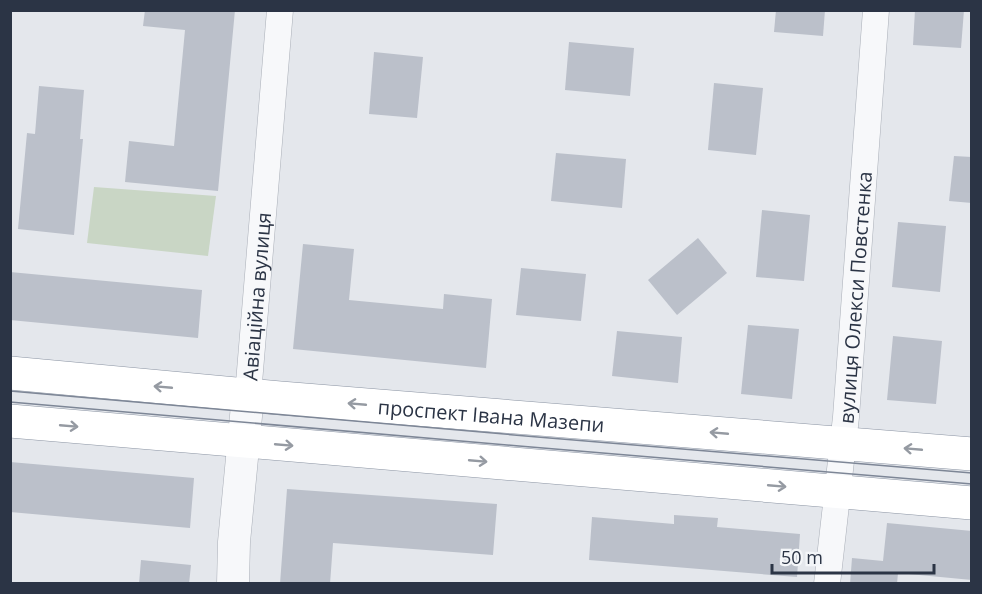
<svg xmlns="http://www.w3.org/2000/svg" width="982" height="594" font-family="'Open Sans',sans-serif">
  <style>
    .pitch { fill: #c9d6c5 }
    .building { fill: #bbc0ca }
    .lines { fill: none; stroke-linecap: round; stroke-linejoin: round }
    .minor-casing { stroke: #a9aeb7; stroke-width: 27 }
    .tertiary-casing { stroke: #a9aeb7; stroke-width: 33 }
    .trunk-casing { stroke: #8b94a3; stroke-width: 34 }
    .minor { stroke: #f7f8fa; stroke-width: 26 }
    .tertiary { stroke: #f7f8fa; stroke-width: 32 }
    .trunk { stroke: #fff; stroke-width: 33 }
    .tram { stroke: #7d8696; stroke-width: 1.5 }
    .oneway { stroke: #959aa2 }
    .labels { text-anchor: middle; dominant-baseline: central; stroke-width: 6; stroke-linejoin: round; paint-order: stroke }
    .street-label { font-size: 20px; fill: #2b3445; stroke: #f4f6f9 }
  </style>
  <rect width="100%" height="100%" fill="#e4e7ec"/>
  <polygon class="pitch" points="94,187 216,196 208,256 87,243"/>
  <g class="building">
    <polygon points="145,10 235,10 218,191 125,182 129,141 174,146 185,30 143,26"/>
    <polygon points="776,10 825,10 823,36 774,32"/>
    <polygon points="915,10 964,10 961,48 913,45"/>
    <polygon points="569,42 634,48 630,96 565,90"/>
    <polygon points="374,52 423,57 417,118 369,114"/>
    <polygon points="714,83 763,88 756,155 708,150"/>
    <polygon points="39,86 84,90 80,139 83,139 74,235 18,229 27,133 35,134"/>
    <polygon points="556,153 626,159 622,208 551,201"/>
    <polygon points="954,156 972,157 972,203 949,201"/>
    <polygon points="762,210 810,215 804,281 756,277"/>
    <polygon points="898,222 946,226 940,292 892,287"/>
    <polygon points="698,238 727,273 677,315 648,280"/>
    <polygon points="303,244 354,249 349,300 443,309 444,294 492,299 486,368 293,349"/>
    <polygon points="521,268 586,274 581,321 516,315"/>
    <polygon points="10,272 202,290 198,338 10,320"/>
    <polygon points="748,325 799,329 792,399 741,394"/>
    <polygon points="617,331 682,337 678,383 612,376"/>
    <polygon points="893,336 942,341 936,404 887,400"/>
    <polygon points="10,462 194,478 190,528 10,512"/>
    <polygon points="287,489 497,504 493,555 333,543 330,584 280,584"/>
    <polygon points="674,515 718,518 717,527 800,534 797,577 589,560 592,517 674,524"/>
    <polygon points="887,523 972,531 972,580 898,573 897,584 850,584 852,558 883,561"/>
    <polygon points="141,560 191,565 189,584 139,584"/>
  </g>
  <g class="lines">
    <g class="minor-casing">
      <g id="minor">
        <path id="s1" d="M248,395l32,-385"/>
        <path id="s2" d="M827,584l19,-167 30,-407"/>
      </g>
    </g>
    <g class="tertiary-casing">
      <polyline id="tertiary" points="233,584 234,542 248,395"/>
    </g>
    <g class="trunk-casing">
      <g id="trunk">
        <path id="s3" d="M10,373l270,25 692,56"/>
        <polyline points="10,421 972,503"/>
      </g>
    </g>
    <use href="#minor" class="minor"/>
    <use href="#tertiary" class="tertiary"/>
    <use href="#trunk" class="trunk"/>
    <g class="tram">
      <path d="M10,391c321,30 641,55 962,82"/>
      <path d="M10,402c321,30 641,54 962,82"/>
    </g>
  </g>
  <defs><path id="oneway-shaft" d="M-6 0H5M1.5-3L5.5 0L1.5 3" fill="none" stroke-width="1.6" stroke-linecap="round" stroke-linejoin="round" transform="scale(1.5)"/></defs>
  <g class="oneway">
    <use href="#oneway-shaft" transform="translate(163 387) rotate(-175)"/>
    <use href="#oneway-shaft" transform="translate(357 404) rotate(-175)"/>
    <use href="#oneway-shaft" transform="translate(69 426) rotate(5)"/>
    <use href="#oneway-shaft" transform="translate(719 433) rotate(-175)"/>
    <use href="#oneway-shaft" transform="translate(284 445) rotate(5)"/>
    <use href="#oneway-shaft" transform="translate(913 449) rotate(-175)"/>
    <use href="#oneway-shaft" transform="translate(478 461) rotate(5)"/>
    <use href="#oneway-shaft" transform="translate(777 486) rotate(5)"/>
  </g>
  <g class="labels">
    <g class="street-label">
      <text stroke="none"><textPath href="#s1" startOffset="99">Авіаційна вулиця</textPath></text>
      <text stroke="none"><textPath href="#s2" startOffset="288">вулиця Олекси Повстенка</textPath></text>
      <text stroke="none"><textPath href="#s3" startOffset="483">проспект Івана Мазепи</textPath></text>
    </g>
  </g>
  <rect width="982" height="594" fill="none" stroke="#2b3445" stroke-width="24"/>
  <path d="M772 564v9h162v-9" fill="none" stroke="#2b3445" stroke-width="3"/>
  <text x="781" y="564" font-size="18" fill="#2b3445" stroke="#f4f6f9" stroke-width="4.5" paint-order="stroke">50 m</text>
</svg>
